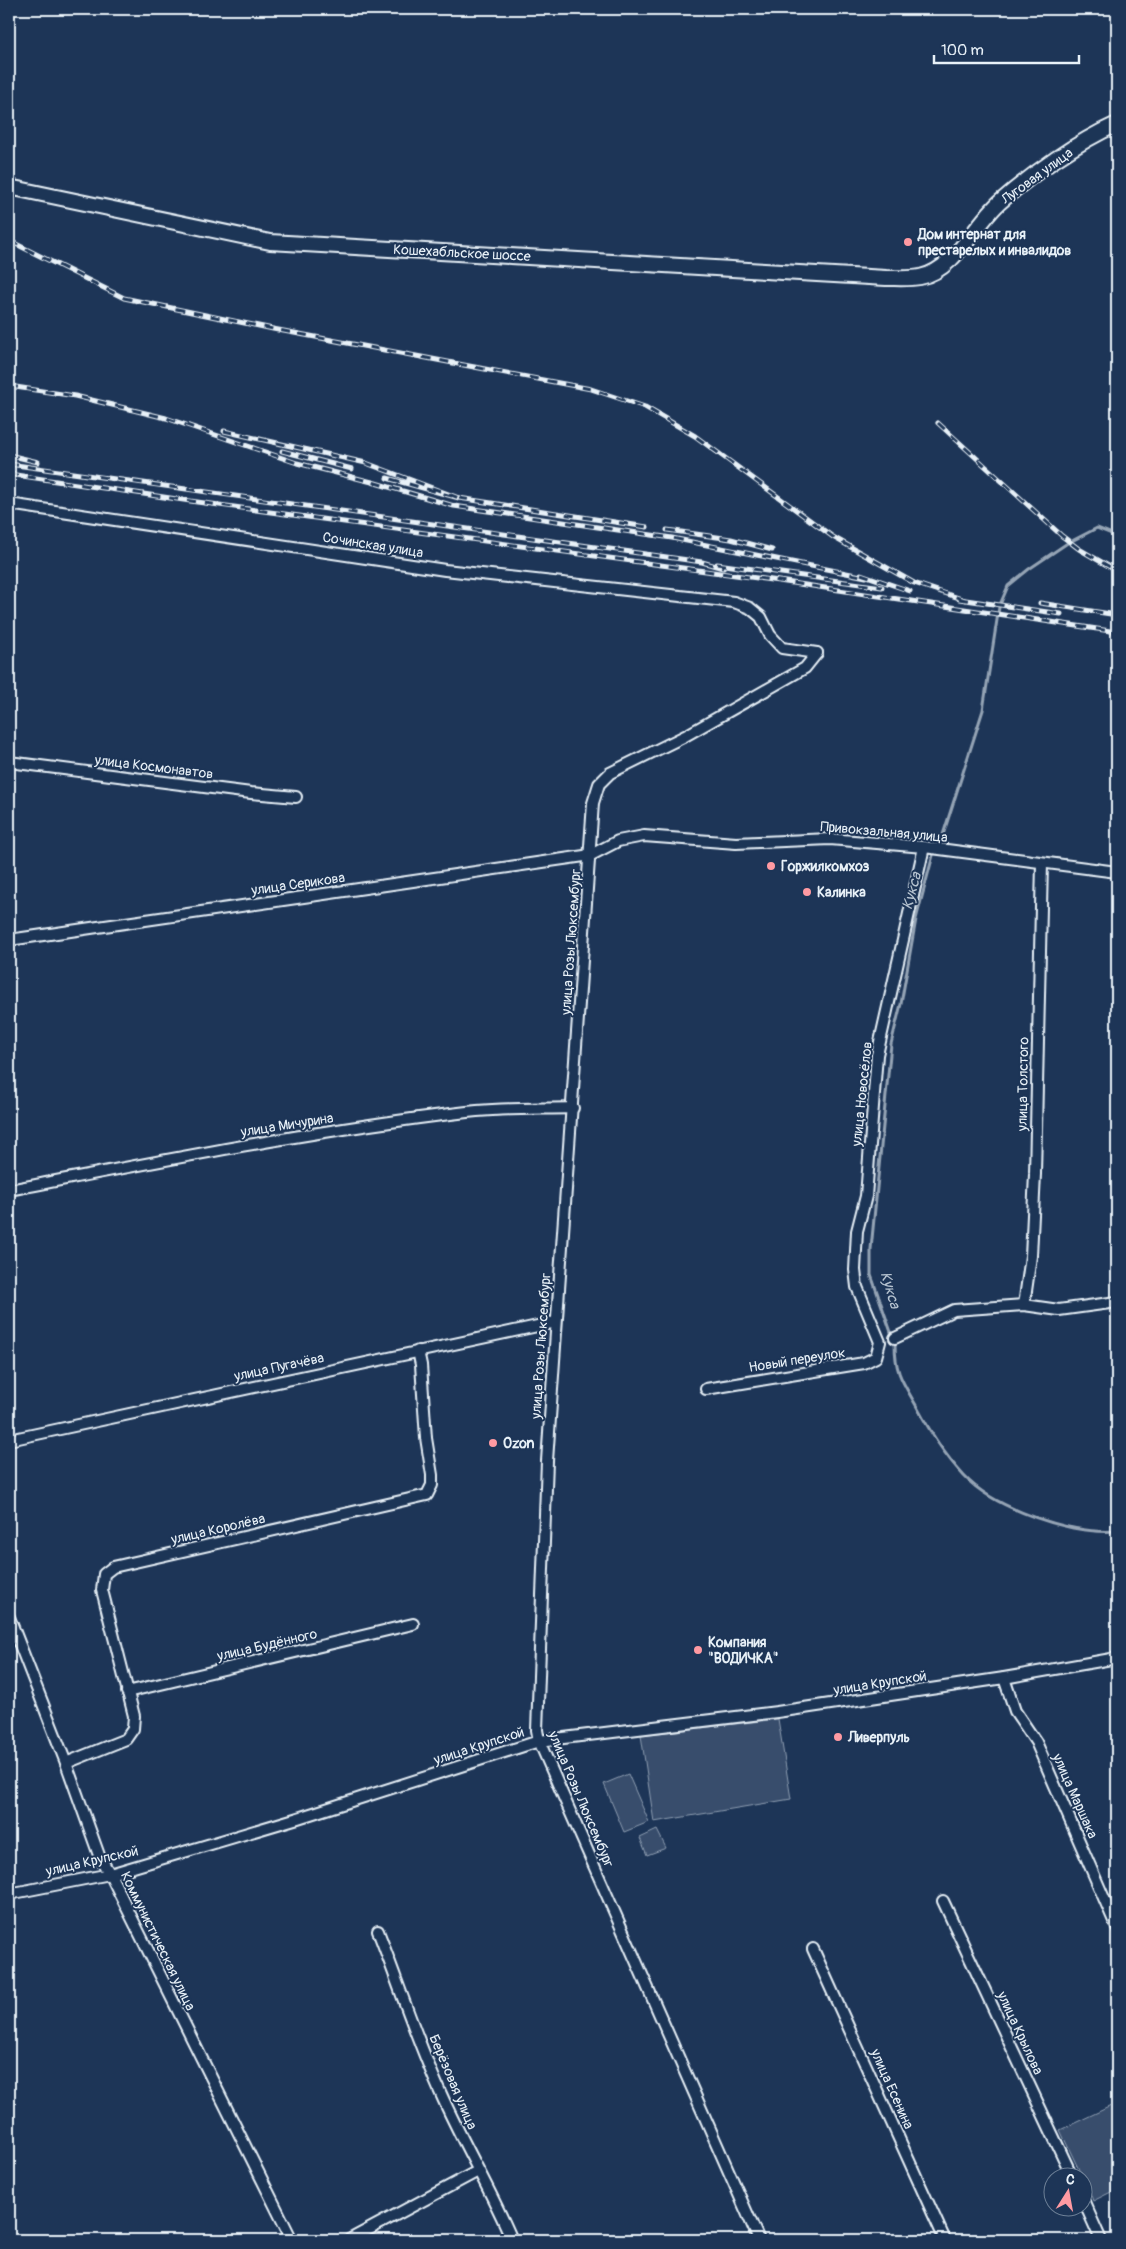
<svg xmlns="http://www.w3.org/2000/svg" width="1126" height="2249" font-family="Pangolin,sans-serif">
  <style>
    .green { fill: #374d6c; stroke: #909fb2 }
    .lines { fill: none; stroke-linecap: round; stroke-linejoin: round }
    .stream { stroke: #95a4b5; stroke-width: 3 }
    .minor-casing { stroke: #e8f1f8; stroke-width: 14 }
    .major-casing { stroke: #e8f1f8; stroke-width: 18 }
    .minor { stroke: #1d3557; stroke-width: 10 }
    .major { stroke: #1d3557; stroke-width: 14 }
    .rail-casing { stroke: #e8f1f8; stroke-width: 5 }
    .rail { stroke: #1d3557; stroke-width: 3; stroke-dasharray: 9; stroke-linecap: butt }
    .poi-dot { fill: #ff9aa2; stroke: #1d3557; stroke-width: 2 }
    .labels { text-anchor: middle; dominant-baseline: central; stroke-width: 4; stroke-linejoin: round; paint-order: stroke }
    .street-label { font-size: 14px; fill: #e8f1f8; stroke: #1d3557 }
    .poi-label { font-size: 14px; font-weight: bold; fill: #e8f1f8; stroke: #1d3557; text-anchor: start }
    .water-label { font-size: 15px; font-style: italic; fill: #b7c4d1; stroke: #1d3557 }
  </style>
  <rect width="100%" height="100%" fill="#1d3557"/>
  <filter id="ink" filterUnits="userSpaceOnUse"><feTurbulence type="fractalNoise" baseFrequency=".02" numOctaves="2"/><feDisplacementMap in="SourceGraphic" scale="10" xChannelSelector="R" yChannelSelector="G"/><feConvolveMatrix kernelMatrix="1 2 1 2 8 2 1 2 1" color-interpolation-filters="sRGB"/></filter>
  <g filter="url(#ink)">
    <g class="green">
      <polygon points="778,1719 791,1799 654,1822 641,1735"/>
      <polygon points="628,1774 649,1822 624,1832 604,1784"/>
      <polygon points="657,1830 666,1848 647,1855 640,1838"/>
      <polygon points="1111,2106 1117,2110 1117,2189 1093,2201 1084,2176 1082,2176 1060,2130"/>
    </g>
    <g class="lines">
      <g class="stream">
        <polyline points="892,1335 871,1275 871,1249 891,1044 901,1004 916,919 933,855 942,838 983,710 999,607 1008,586 1029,569 1066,544 1097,528 1117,536"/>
        <path d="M895,1344c0,30 8,38 22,63 14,26 26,46 47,69 31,33 108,59 153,55"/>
      </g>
      <g class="minor-casing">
        <g id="minor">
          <polyline points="9,504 445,570 734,602 750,608 761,617 770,635 782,648 817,653"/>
          <polyline points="9,762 251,793 296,797"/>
          <polyline points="9,940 591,855 618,841 644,836 736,843 830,839 924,847 1117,872"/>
          <path d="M9,1190c152,-29 304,-60 458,-78 35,-4 71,-3 106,-4"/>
          <polyline points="1024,1305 1031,1256 1035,1174 1042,863"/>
          <polyline points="895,1338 954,1310 1024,1305 1059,1310 1117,1302"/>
          <polyline points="706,1389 864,1363 876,1357 880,1342 857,1287 855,1270 857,1231 866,1196 877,1055 924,847"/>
          <polyline points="9,1440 556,1322"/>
          <polyline points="9,1617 66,1763 100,1858 110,1874 292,2240"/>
          <polyline points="1004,1678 1015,1711 1036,1742 1117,1928"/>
          <polyline points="127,1692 413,1624"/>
          <polyline points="66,1763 126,1739 133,1729 134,1716 102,1590 104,1574 113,1567 427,1495 432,1485 432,1475 426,1438 421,1365 418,1351"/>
          <polyline points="9,1894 110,1874 298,1818 539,1741 777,1712 1004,1678 1117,1658"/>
          <polyline points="943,1901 1072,2176"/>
          <path d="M378,1931c21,54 39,110 63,163 22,50 50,96 71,146"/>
          <polyline points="813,1949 945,2240"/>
          <polyline points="1084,2202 1101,2240"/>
          <polyline points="349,2240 478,2171"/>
          <polyline points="759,2240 539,1741 537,1730 547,1461 593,803 599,784 610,773 685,736 805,668 817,653"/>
        </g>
      </g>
      <g class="major-casing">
        <path id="major" d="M9,187l261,55 616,36c11,0 23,1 34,-1 34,-6 56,-54 80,-75 33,-29 77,-60 117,-78"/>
      </g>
      <use href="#minor" class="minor"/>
      <use href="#major" class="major"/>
      <g class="rail-casing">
        <g id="rail">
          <polyline points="10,241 124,298 273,329 591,389 645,407 695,436 833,537 914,583 965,600"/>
          <polyline points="9,386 75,396 166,418 297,463 372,482 454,506 672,538 866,577"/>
          <polyline points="938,423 1062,536 1079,549 1117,571"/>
          <polyline points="224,431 366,463 459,498 387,478"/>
          <polyline points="282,451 352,469"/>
          <polyline points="9,455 38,462"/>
          <polyline points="9,464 702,562 723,568"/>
          <polyline points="9,474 197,502 779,581 1117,632"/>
          <polyline points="459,498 647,527"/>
          <polyline points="667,530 731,539 772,550"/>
          <polyline points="717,564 882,587"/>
          <polyline points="861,574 910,591"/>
          <polyline points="959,599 1061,614"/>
          <polyline points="1040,603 1117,615"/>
        </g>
      </g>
      <use href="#rail" class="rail"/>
    </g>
  </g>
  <g class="poi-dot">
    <circle cx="908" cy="242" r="5"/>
    <circle cx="771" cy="866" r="5"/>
    <circle cx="807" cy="892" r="5"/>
    <circle cx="493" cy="1443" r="5"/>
    <circle cx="698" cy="1650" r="5"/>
    <circle cx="838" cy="1737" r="5"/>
  </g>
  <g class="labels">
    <g class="street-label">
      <text transform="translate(1037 176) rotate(-36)">Луговая улица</text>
      <text transform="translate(462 253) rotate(3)">Кошехабльское шоссе</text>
      <text transform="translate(373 545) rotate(9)">Сочинская улица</text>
      <text transform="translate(154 767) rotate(7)">улица Космонавтов</text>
      <text transform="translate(884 832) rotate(5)">Привокзальная улица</text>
      <text transform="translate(298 884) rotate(-8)">улица Серикова</text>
      <text transform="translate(571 942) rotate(-86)">улица Розы Люксембург</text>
      <text transform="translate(1023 1084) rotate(-89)">улица Толстого</text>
      <text transform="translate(862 1094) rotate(-84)">улица Новосёлов</text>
      <text transform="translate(287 1125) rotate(-9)">улица Мичурина</text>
      <text transform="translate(541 1346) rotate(-86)">улица Розы Люксембург</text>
      <text transform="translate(797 1360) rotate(-9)">Новый переулок</text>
      <text transform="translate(279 1367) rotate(-12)">улица Пугачёва</text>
      <text transform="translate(218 1529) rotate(-13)">улица Королёва</text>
      <text transform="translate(267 1645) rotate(-13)">улица Будённого</text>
      <text transform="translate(880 1683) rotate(-9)">улица Крупской</text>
      <text transform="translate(479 1746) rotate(-18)">улица Крупской</text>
      <text transform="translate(1075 1796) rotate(66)">улица Маршака</text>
      <text transform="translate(581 1799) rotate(67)">улица Розы Люксембург</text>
      <text transform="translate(92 1861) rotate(-13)">улица Крупской</text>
      <text transform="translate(158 1941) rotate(64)">Коммунистическая улица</text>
      <text transform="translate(1020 2033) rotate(65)">улица Крылова</text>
      <text transform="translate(453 2082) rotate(67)">Берёзовая улица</text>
      <text transform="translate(892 2089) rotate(66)">улица Есенина</text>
    </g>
    <g class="poi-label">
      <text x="918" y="234">Дом интернат для<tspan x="918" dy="16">престарелых и инвалидов</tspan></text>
      <text x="781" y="866">Горжилкомхоз</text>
      <text x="817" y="892">Калинка</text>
      <text x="503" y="1443">Ozon</text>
      <text x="708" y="1642">Компания<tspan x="708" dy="16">"ВОДИЧКА"</tspan></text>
      <text x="848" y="1737">Ливерпуль</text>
    </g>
    <g class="water-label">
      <text transform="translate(912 891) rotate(-75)">Кукса</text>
      <text transform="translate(890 1290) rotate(74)">Кукса</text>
    </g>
  </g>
  <rect width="1126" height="2249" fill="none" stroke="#1d3557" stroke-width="30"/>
  <rect x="15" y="15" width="1096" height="2219" fill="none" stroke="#e8f1f8" stroke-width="2" filter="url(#ink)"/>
  <g transform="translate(1068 2192) rotate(11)"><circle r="24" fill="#1d3557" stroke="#6e8097"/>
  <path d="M0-4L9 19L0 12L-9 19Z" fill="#ff9aa2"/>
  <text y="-8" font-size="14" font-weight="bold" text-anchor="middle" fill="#e8f1f8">С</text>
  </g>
  <path d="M934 55v8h145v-8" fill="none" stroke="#e8f1f8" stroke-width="2.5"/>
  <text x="941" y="55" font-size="15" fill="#e8f1f8" stroke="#1d3557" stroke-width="4" paint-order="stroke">100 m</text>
</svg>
